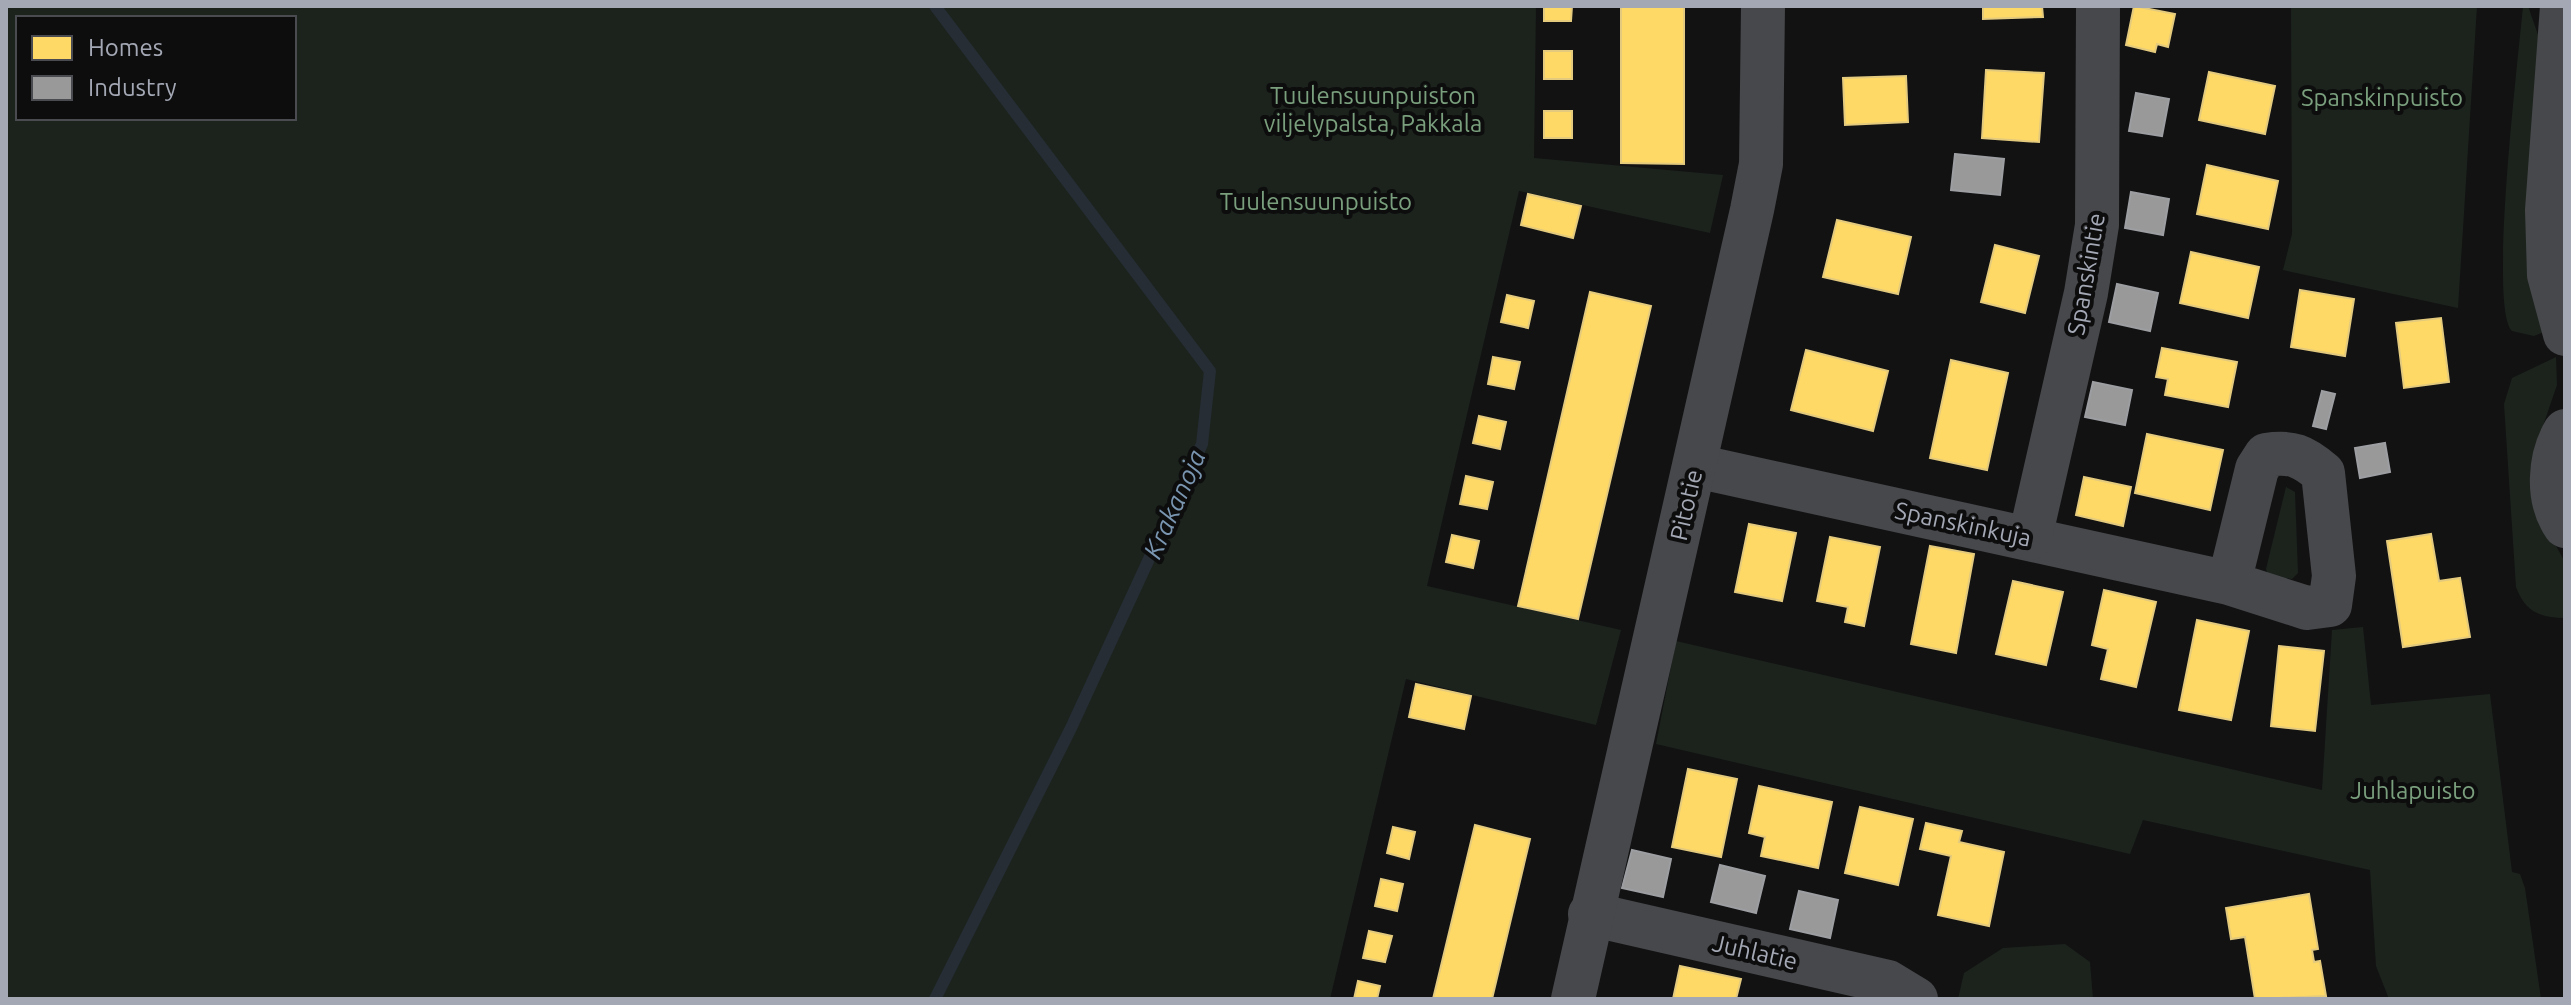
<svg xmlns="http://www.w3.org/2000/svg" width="2571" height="1005" font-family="Ubuntu,sans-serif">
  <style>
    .green { fill: #1c231d; fill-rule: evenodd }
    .homes { fill: #ffd966; stroke: #e3ca7d; stroke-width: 2 }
    .industry { fill: #999; stroke: #9c9ea1; stroke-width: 2 }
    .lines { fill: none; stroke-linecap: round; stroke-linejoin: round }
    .stream { stroke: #262d34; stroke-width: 12 }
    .minor { stroke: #47484b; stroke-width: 44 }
    .labels { text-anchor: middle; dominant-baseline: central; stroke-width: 8; stroke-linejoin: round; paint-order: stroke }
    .park-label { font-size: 24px; fill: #7a9f7d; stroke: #0d0d0e }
    .street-label { font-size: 24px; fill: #a3a8b4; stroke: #0d0d0e }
    .water-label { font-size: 26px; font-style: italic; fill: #7995b0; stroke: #0d0d0e }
  </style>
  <rect width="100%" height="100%" fill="#121213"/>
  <g class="green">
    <path d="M6,6h1530l-2,152 189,17 -13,58 -191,-42 -92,395 194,44 -25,95 -190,-46 -76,320h-1324zM18,18h276v100h-276z"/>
    <polygon points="2291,6 2477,6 2458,308 2283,270 2292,234"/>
    <path d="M2523,6h5l16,46 2,279 -12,5 -22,-5c-24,-23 7,-278 11,-325z"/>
    <path d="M2556,357l1,28 -22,64 11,79 19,34v56c-26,0 -40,-7 -49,-31l-12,-183 8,-26z"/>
    <polygon points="2286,487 2295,492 2298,573 2292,579 2268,576 2266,569"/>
    <polygon points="2363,627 2371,705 2490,694 2512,872 2520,874 2525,888 2541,999 2389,999 2376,966 2370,870 2143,820 2130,854 1656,744 1676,641 2322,790 2332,630"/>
    <polygon points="2065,944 2090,962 2093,999 1958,999 1964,973 2003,948"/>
  </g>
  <g class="homes">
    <polygon points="1544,6 1572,6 1571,21 1544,21"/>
    <polygon points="1621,6 1684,6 1684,164 1621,163"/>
    <polygon points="1983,6 2042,6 2043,17 1983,19"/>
    <polygon points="2134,6 2175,14 2168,47 2157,44 2155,52 2126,45"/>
    <rect x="1544" y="51" width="28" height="28"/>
    <polygon points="1986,70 2044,73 2039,142 1982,138"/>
    <polygon points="2209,72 2275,86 2265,134 2199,120"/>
    <polygon points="1906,76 1908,122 1845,125 1843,78"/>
    <rect x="1544" y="111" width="28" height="27"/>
    <polygon points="2207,165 2278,181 2268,229 2197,214"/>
    <polygon points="1528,194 1581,206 1573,238 1521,225"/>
    <polygon points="1837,220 1911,237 1898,294 1823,277"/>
    <polygon points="1995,245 2039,256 2025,313 1981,302"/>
    <polygon points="2191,252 2259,267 2248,318 2180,303"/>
    <polygon points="2300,290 2354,299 2345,356 2291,347"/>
    <polygon points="1590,292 1651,306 1578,619 1518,606"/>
    <polygon points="1507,295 1534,301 1528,328 1501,322"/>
    <polygon points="2441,318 2449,382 2404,388 2396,323"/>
    <polygon points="2162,348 2237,362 2228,407 2165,395 2168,379 2156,377"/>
    <polygon points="1806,350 1888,371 1873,431 1791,410"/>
    <polygon points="1493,357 1520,362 1514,389 1488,384"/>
    <polygon points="1951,360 2008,373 1987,470 1930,458"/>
    <polygon points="1479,416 1506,422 1500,449 1473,443"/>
    <polygon points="2147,434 2223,450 2210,510 2135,493"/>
    <polygon points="1466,476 1493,482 1487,509 1460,504"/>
    <polygon points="2084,477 2131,487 2123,526 2076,515"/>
    <polygon points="1749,524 1796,533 1782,601 1735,592"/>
    <polygon points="2431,534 2439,581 2460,578 2470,637 2403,647 2387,541"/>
    <polygon points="1452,535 1479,541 1473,568 1446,562"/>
    <polygon points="1830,537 1880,547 1864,626 1845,622 1848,607 1817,601"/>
    <polygon points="1930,546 1974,554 1956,653 1911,644"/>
    <polygon points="2013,581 2063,592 2046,665 1996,654"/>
    <polygon points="2104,590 2156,602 2136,687 2101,679 2108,649 2092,645"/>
    <polygon points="2197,620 2249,631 2231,720 2179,710"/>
    <polygon points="2279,646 2324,651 2315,731 2271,726"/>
    <polygon points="1416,684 1471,696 1464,729 1409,717"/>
    <polygon points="1688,769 1737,779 1721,857 1672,847"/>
    <polygon points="1759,786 1832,802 1818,868 1761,856 1765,837 1749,833"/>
    <polygon points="1860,807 1913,819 1898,885 1845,873"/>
    <polygon points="1926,823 1962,831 1959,842 2004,852 1989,926 1938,915 1951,856 1920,849"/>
    <polygon points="1475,825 1530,839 1492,999 1433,999"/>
    <polygon points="1393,827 1415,832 1409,859 1387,853"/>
    <polygon points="1381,879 1403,884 1397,911 1375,906"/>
    <polygon points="2309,894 2318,949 2312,950 2314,962 2320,961 2326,996 2255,999 2245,937 2231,939 2226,908"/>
    <polygon points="1369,931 1392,936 1385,962 1363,958"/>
    <polygon points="1680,966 1741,979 1736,999 1673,999"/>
    <polygon points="1358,981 1380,986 1377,999 1354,999"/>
  </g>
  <g class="industry">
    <polygon points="2136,93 2169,99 2162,136 2129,131"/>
    <polygon points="1955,154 2004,159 2000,195 1951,190"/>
    <polygon points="2131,192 2169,199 2163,235 2125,228"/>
    <polygon points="2117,284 2158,293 2150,331 2109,322"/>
    <polygon points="2093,382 2132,390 2125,425 2085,417"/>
    <polygon points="2322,391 2335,394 2326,429 2313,426"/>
    <polygon points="2385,443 2390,472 2360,478 2355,448"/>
    <polygon points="1632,850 1671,859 1663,897 1622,888"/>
    <polygon points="1720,865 1765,876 1756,913 1711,902"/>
    <polygon points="1799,891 1838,900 1830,938 1790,929"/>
  </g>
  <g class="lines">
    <polyline class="stream" points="935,6 1210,371 1202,444 1071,728 935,999"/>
    <g class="minor">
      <polyline points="2562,6 2547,210 2549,275 2565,334"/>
      <path d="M2565,431c-16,27 -19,68 0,95"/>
      <path d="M1696,466l533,117 78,25 23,-3 4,-29 -11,-103c-20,-17 -31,-22 -57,-18l-9,14 -28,114"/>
      <polyline points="2030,538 2086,293 2097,225 2098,6"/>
      <polyline points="1590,914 1888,982 1916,999"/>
      <polyline points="1573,999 1752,210 1761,164 1763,6"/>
    </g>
  </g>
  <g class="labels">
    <g class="park-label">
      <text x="1373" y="95">Tuulensuunpuiston<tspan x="1373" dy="28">viljelypalsta, Pakkala</tspan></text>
      <text x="2382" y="97">Spanskinpuisto</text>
      <text x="1316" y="201">Tuulensuunpuisto</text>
      <text x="2413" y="790">Juhlapuisto</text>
    </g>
    <g class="street-label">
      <text transform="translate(2086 274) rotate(-80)">Spanskintie</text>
      <text transform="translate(1686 505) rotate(-77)">Pitotie</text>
      <text transform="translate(1963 524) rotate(12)">Spanskinkuja</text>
      <text transform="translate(1755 952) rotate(13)">Juhlatie</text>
    </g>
    <g class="water-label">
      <text transform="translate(1174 504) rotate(-66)">Krakanoja</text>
    </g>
  </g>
  <rect width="2571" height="1005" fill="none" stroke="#a3a8b4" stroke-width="16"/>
  <rect x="16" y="16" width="280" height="104" fill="#0d0d0e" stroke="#494b50" stroke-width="2"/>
  <rect x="32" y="36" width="40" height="24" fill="#ffd966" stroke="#494b50" stroke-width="2"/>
  <text x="88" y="56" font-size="24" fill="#a3a8b4">Homes</text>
  <rect x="32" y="76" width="40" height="24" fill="#999999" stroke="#494b50" stroke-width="2"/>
  <text x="88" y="96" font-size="24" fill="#a3a8b4">Industry</text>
</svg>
